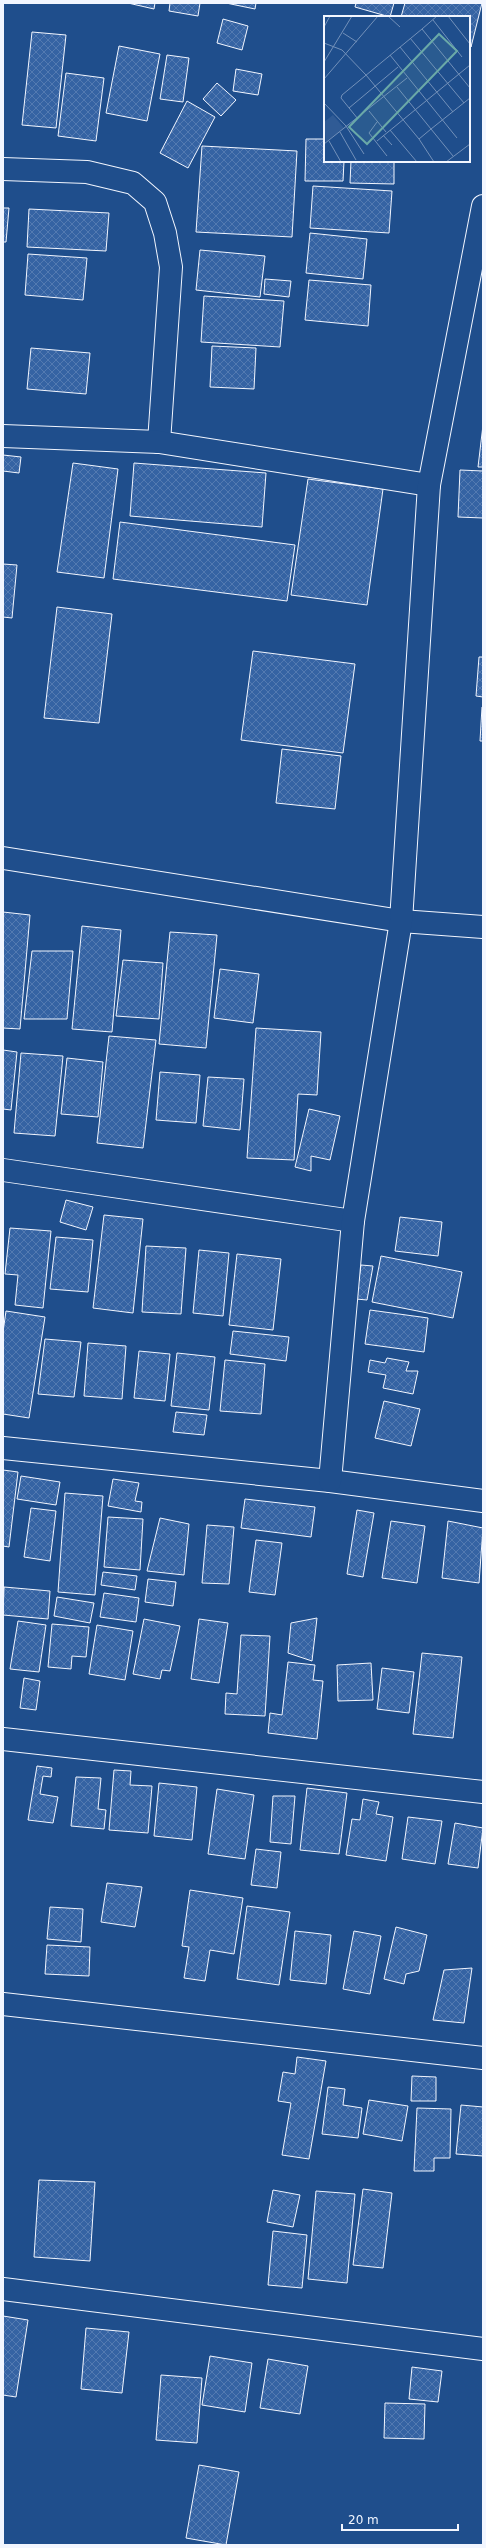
<svg xmlns="http://www.w3.org/2000/svg" width="486" height="2548" font-family="'DejaVu Sans',sans-serif">
  <style>
    .building { fill: url(#building-cross-hatch); stroke: #f2f6ff }
    .lines { fill: none; stroke-linecap: round; stroke-linejoin: round }
    .minor-casing { stroke: #f2f6ff; stroke-width: 24 }
    .minor { stroke: #1f4e8c; stroke-width: 22 }
    .inset-road { fill: none; stroke: #7391ba; stroke-width: 1 }
    .view { fill: #6aa9a8; fill-opacity: 0.15; stroke: #6aa9a8; stroke-width: 2 }
    .inset-edge { fill: none; stroke: #f2f6ff; stroke-width: 2 }
  </style>
  <defs>
    <pattern id="building-cross-hatch" width="8" height="8" patternUnits="userSpaceOnUse"><rect width="8" height="8" fill="#3563a3"/><path d="M0 0l8 8M0 8l8-8" fill="none" stroke="#537ab1"/></pattern>
  </defs>
  <rect width="100%" height="100%" fill="#1f4e8c"/>
  <g class="building">
    <polygon points="128,3 155,3 154,9"/>
    <polygon points="170,3 200,3 198,16 169,11"/>
    <polygon points="226,3 256,3 255,9"/>
    <polygon points="356,3 394,3 390,17 355,7"/>
    <polygon points="405,3 482,3 471,47 469,17 401,17"/>
    <polygon points="223,19 248,26 242,50 217,43"/>
    <polygon points="32,32 66,35 56,128 22,125"/>
    <polygon points="119,46 160,54 147,121 106,113"/>
    <polygon points="167,55 189,58 183,102 160,99"/>
    <polygon points="236,69 262,74 258,95 233,91"/>
    <polygon points="66,73 104,78 96,141 58,136"/>
    <polygon points="217,83 236,100 221,116 203,99"/>
    <polygon points="187,101 215,117 188,168 160,153"/>
    <polygon points="306,139 325,139 325,161 344,161 343,181 305,181"/>
    <polygon points="202,146 297,151 292,237 196,232"/>
    <polygon points="351,161 394,161 394,184 350,183"/>
    <polygon points="313,186 392,191 389,233 310,228"/>
    <polygon points="3,208 9,208 6,242 3,242"/>
    <polygon points="29,209 109,213 106,251 27,247"/>
    <polygon points="310,233 367,239 363,279 306,273"/>
    <polygon points="200,250 265,256 260,297 196,290"/>
    <polygon points="28,254 87,258 83,300 25,295"/>
    <polygon points="265,279 291,281 289,297 264,294"/>
    <polygon points="309,280 371,285 368,326 305,320"/>
    <polygon points="204,296 284,301 280,347 201,342"/>
    <polygon points="212,346 256,348 254,389 210,387"/>
    <polygon points="31,348 90,353 86,394 27,389"/>
    <polygon points="483,425 483,467 478,467"/>
    <polygon points="3,455 21,457 19,473 3,471"/>
    <polygon points="73,463 118,469 104,578 57,572"/>
    <polygon points="134,463 266,473 262,527 130,516"/>
    <polygon points="460,470 483,471 483,518 458,517"/>
    <polygon points="308,479 383,489 367,605 291,595"/>
    <polygon points="120,522 295,545 287,601 113,579"/>
    <polygon points="3,564 17,565 12,618 3,617"/>
    <polygon points="57,607 112,614 99,723 44,718"/>
    <polygon points="253,651 355,664 343,753 241,740"/>
    <polygon points="479,657 483,657 483,697 476,696"/>
    <polygon points="482,707 483,707 483,741 480,741"/>
    <polygon points="282,749 341,756 335,809 276,803"/>
    <polygon points="3,912 30,915 20,1029 3,1028"/>
    <polygon points="82,926 121,930 112,1032 72,1029"/>
    <polygon points="170,932 217,935 206,1048 159,1044"/>
    <polygon points="32,951 73,951 67,1019 24,1019"/>
    <polygon points="123,960 163,963 159,1019 116,1016"/>
    <polygon points="220,969 259,974 253,1023 214,1018"/>
    <polygon points="256,1028 321,1032 317,1095 298,1094 294,1160 247,1158"/>
    <polygon points="109,1036 156,1040 143,1148 97,1143"/>
    <polygon points="3,1050 17,1052 11,1110 3,1109"/>
    <polygon points="21,1053 63,1056 55,1136 14,1133"/>
    <polygon points="67,1058 103,1062 98,1117 61,1114"/>
    <polygon points="160,1072 200,1075 196,1123 156,1120"/>
    <polygon points="208,1077 244,1079 240,1130 203,1126"/>
    <polygon points="309,1109 340,1116 330,1160 311,1156 311,1171 295,1167"/>
    <polygon points="66,1200 93,1207 86,1230 60,1222"/>
    <polygon points="104,1215 143,1219 133,1313 93,1308"/>
    <polygon points="400,1217 442,1222 438,1256 395,1251"/>
    <polygon points="10,1228 51,1231 43,1308 15,1305 18,1275 5,1274"/>
    <polygon points="56,1237 93,1240 88,1292 50,1289"/>
    <polygon points="146,1246 186,1248 181,1314 142,1312"/>
    <polygon points="199,1250 229,1253 223,1316 193,1313"/>
    <polygon points="237,1254 281,1259 273,1330 229,1325"/>
    <polygon points="381,1256 462,1272 453,1318 372,1302"/>
    <polygon points="361,1265 373,1266 367,1300 356,1299"/>
    <polygon points="370,1310 428,1318 424,1352 365,1344"/>
    <polygon points="6,1311 45,1317 29,1418 3,1414 3,1332"/>
    <polygon points="233,1331 289,1337 286,1361 230,1354"/>
    <polygon points="45,1339 81,1342 74,1397 38,1394"/>
    <polygon points="88,1343 126,1346 122,1399 84,1396"/>
    <polygon points="139,1351 170,1354 165,1401 134,1398"/>
    <polygon points="177,1353 215,1357 209,1410 171,1406"/>
    <polygon points="387,1358 409,1362 406,1371 418,1371 413,1394 383,1388 386,1375 368,1372 370,1360 385,1363"/>
    <polygon points="225,1360 265,1364 261,1414 220,1411"/>
    <polygon points="384,1401 420,1409 411,1446 375,1438"/>
    <polygon points="176,1412 207,1415 204,1435 173,1432"/>
    <polygon points="3,1470 18,1472 9,1547 3,1546"/>
    <polygon points="21,1476 60,1482 56,1505 17,1499"/>
    <polygon points="113,1479 139,1483 135,1501 142,1502 141,1512 108,1506"/>
    <polygon points="65,1493 103,1496 95,1595 58,1592"/>
    <polygon points="245,1499 315,1507 311,1537 241,1528"/>
    <polygon points="31,1508 56,1511 50,1561 24,1557"/>
    <polygon points="357,1510 374,1513 363,1577 347,1574"/>
    <polygon points="108,1517 143,1519 140,1570 104,1567"/>
    <polygon points="160,1518 189,1524 184,1575 147,1571"/>
    <polygon points="391,1521 425,1526 417,1583 382,1578"/>
    <polygon points="448,1521 483,1528 479,1583 442,1578"/>
    <polygon points="207,1525 234,1527 229,1584 202,1583"/>
    <polygon points="256,1540 282,1543 275,1595 249,1592"/>
    <polygon points="103,1572 137,1576 135,1590 101,1585"/>
    <polygon points="148,1579 176,1582 173,1606 145,1602"/>
    <polygon points="4,1587 50,1591 48,1619 3,1615"/>
    <polygon points="104,1593 139,1598 136,1622 100,1617"/>
    <polygon points="57,1597 94,1603 90,1623 54,1616"/>
    <polygon points="317,1618 312,1661 288,1653 291,1623"/>
    <polygon points="144,1619 180,1626 170,1671 162,1670 160,1679 133,1674"/>
    <polygon points="199,1619 228,1623 219,1683 191,1679"/>
    <polygon points="18,1621 46,1625 39,1672 10,1669"/>
    <polygon points="52,1624 89,1627 86,1657 72,1656 71,1669 48,1667"/>
    <polygon points="97,1625 133,1631 125,1680 89,1674"/>
    <polygon points="241,1635 270,1636 265,1716 225,1714 226,1693 237,1694"/>
    <polygon points="422,1653 462,1657 453,1738 413,1734"/>
    <polygon points="288,1662 315,1665 313,1680 323,1681 317,1739 268,1733 270,1713 282,1715"/>
    <polygon points="371,1663 373,1700 338,1701 337,1665"/>
    <polygon points="382,1668 414,1672 409,1713 377,1709"/>
    <polygon points="24,1678 40,1681 36,1710 20,1708"/>
    <polygon points="37,1766 52,1768 51,1777 43,1776 40,1794 58,1797 53,1823 28,1820"/>
    <polygon points="114,1770 131,1771 130,1785 152,1786 148,1833 109,1830"/>
    <polygon points="76,1777 101,1778 98,1809 106,1810 104,1829 71,1826"/>
    <polygon points="159,1783 197,1787 192,1840 154,1836"/>
    <polygon points="307,1788 347,1793 339,1854 300,1850"/>
    <polygon points="217,1789 254,1795 245,1859 208,1854"/>
    <polygon points="273,1796 295,1796 291,1844 270,1842"/>
    <polygon points="363,1799 379,1802 376,1814 393,1817 386,1861 346,1855 352,1819 360,1820"/>
    <polygon points="408,1817 442,1821 435,1864 402,1859"/>
    <polygon points="455,1823 483,1828 478,1868 448,1864"/>
    <polygon points="256,1849 281,1852 277,1888 251,1885"/>
    <polygon points="107,1883 142,1887 135,1927 101,1922"/>
    <polygon points="190,1890 243,1898 234,1954 210,1950 205,1981 184,1978 189,1947 182,1946"/>
    <polygon points="247,1906 290,1912 279,1985 237,1979"/>
    <polygon points="50,1907 83,1909 81,1942 47,1939"/>
    <polygon points="396,1927 427,1935 419,1971 406,1974 404,1984 384,1979"/>
    <polygon points="295,1931 331,1935 326,1984 290,1980"/>
    <polygon points="354,1931 381,1936 370,1994 343,1989"/>
    <polygon points="47,1945 90,1947 89,1976 45,1974"/>
    <polygon points="472,1968 464,2023 433,2020 444,1970"/>
    <polygon points="297,2057 326,2061 309,2159 282,2155 291,2103 278,2101 283,2072 295,2074"/>
    <polygon points="412,2076 436,2077 436,2101 411,2101"/>
    <polygon points="328,2087 345,2089 343,2105 362,2108 358,2138 322,2134"/>
    <polygon points="369,2100 408,2106 402,2141 363,2134"/>
    <polygon points="461,2105 483,2107 483,2156 456,2154"/>
    <polygon points="417,2108 451,2109 450,2158 434,2158 434,2171 414,2171"/>
    <polygon points="39,2180 95,2182 90,2261 34,2257"/>
    <polygon points="363,2189 392,2193 383,2268 353,2265"/>
    <polygon points="273,2190 300,2195 293,2227 267,2222"/>
    <polygon points="316,2191 355,2194 347,2283 308,2279"/>
    <polygon points="273,2231 307,2235 302,2288 268,2285"/>
    <polygon points="3,2316 28,2320 16,2397 3,2395"/>
    <polygon points="86,2328 129,2332 122,2393 81,2389"/>
    <polygon points="210,2356 252,2363 245,2412 202,2405"/>
    <polygon points="268,2359 308,2366 300,2414 260,2408"/>
    <polygon points="412,2367 442,2371 438,2402 409,2399"/>
    <polygon points="161,2375 202,2378 197,2443 156,2440"/>
    <polygon points="385,2403 425,2404 424,2439 384,2438"/>
    <polygon points="199,2465 239,2472 226,2545 186,2538"/>
  </g>
  <g class="lines">
    <g class="minor-casing">
      <g id="minor">
        <polyline points="3,169 87,172 133,183 155,202 165,233 171,267 159,442"/>
        <polyline points="3,436 159,442 429,485"/>
        <polyline points="3,858 401,921 483,927"/>
        <polyline points="3,1170 353,1221"/>
        <polyline points="3,1448 330,1481 483,1501"/>
        <polyline points="330,1481 353,1221 401,921 429,485 483,206"/>
        <polyline points="3,1739 483,1792"/>
        <polyline points="3,2004 483,2058"/>
        <polyline points="3,2289 483,2349"/>
      </g>
    </g>
    <use href="#minor" class="minor"/>
  </g>
  <g transform="translate(324 16)">
    <rect width="146" height="146" fill="#1f4e8c"/>
    <path d="M9,99l11,13 -18,14 -2,-20z" fill="#305b95"/>
    <path class="inset-road" d="M64,0l12,11M124,0l22,28M109,4l29,37M0,11l6,-11M98,13l15,-13M19,17l14,9M86,22l54,65M0,27l18,7 24,25 53,64 15,23M76,31l53,65M66,39l67,83M0,46l28,-46M0,63l54,-63M73,71l34,42 -12,10M0,87l22,23 18,28M25,92l49,-41M45,95l17,21M34,103l-17,-21 1,-3 80,-66 48,59M53,106l-8,11 18,23M66,114l27,32M16,116l16,28M59,119l9,10M5,125l12,21M53,125l93,-76M0,128l83,-66M129,140l-22,-27 39,-31M122,146l24,-18"/>
    <path class="view" d="M115,18l18,17 -90,93 -18,-17z"/>
    <rect width="146" height="146" class="inset-edge"/>
  </g>
  <rect width="486" height="2548" fill="none" stroke="#f2f6ff" stroke-width="8"/>
  <path d="M342 2524v6h116v-6" fill="none" stroke="#f2f6ff" stroke-width="2"/>
  <text x="348" y="2524" font-size="12" fill="#f2f6ff" stroke="#1f4e8c" stroke-width="3" paint-order="stroke">20 m</text>
</svg>
